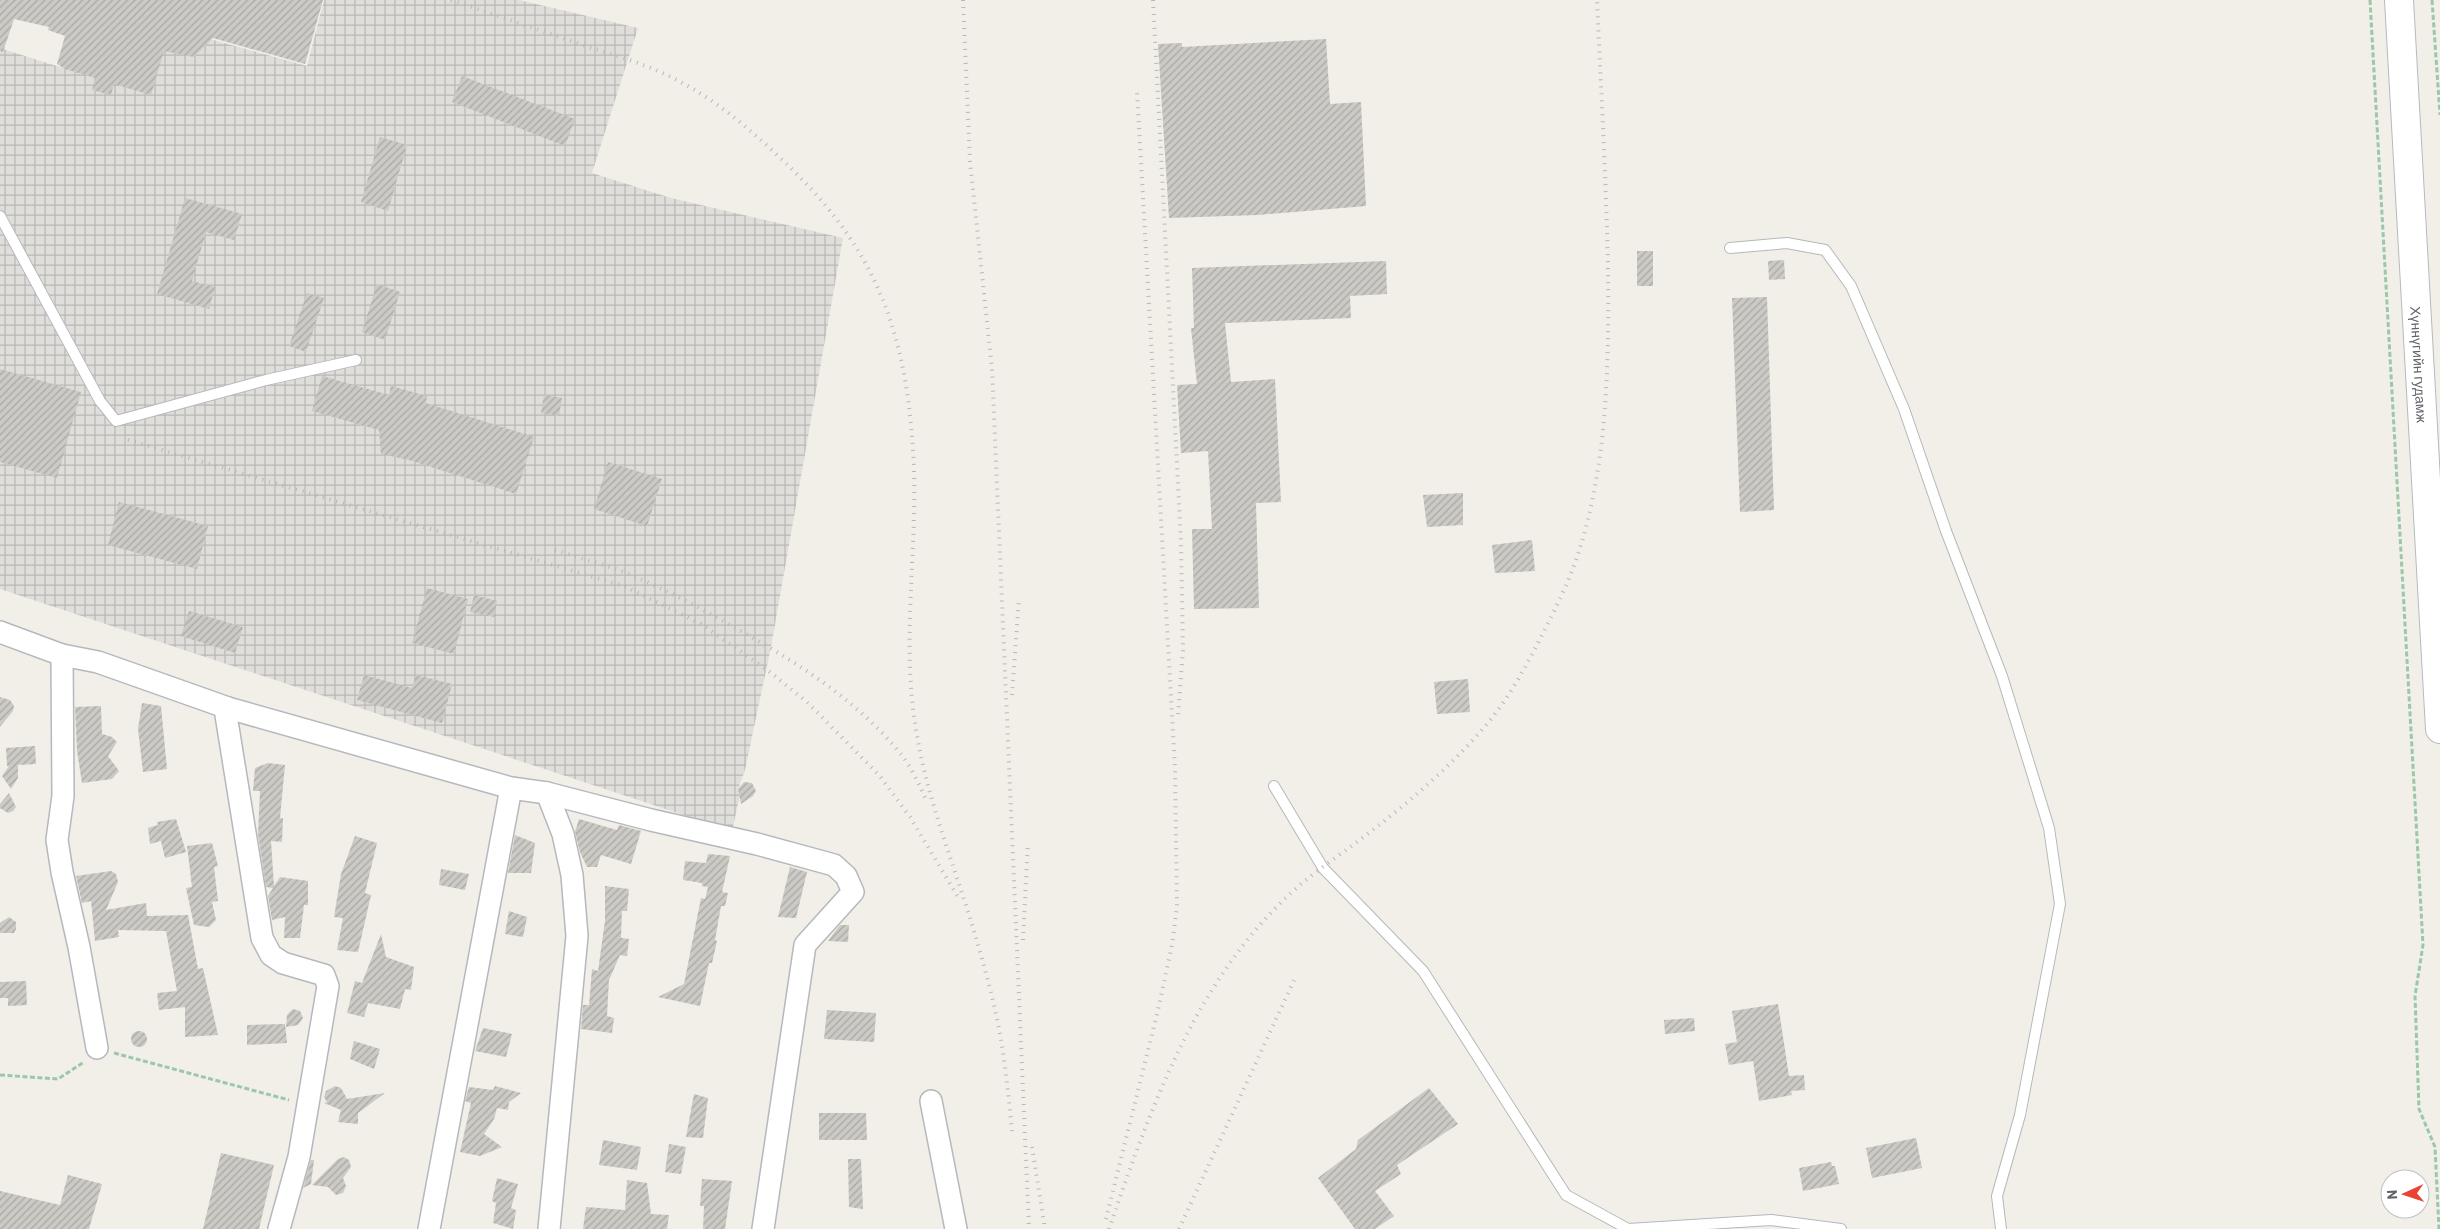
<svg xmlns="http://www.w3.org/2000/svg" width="2440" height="1229" font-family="Barlow,sans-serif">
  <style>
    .industrial { fill: url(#industrial-grid) }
    .building { fill: url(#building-hatch) }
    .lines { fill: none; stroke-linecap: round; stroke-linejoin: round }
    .lane-casing { stroke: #b5b8bc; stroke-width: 12 }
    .street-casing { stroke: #b5b8bc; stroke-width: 24 }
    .secondary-casing { stroke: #b6babf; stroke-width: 30 }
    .path { stroke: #9cc7a9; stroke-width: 3; stroke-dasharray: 5 2.5; stroke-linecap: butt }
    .lane { stroke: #fff; stroke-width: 10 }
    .street { stroke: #fff; stroke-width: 21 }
    .secondary { stroke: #fff; stroke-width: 28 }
    .rail { stroke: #b6b7b8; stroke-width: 4; stroke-dasharray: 1 6; stroke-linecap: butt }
    .labels { text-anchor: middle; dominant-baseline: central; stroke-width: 5; stroke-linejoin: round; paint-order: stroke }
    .street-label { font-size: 14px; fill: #5f6368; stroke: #fff }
  </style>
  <defs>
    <pattern id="industrial-grid" width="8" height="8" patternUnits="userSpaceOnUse" patternTransform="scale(1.25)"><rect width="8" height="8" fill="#e0deda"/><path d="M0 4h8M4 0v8" fill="none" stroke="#b9b8b5"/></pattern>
    <pattern id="building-hatch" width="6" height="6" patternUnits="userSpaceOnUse" patternTransform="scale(1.25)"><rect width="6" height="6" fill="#cccac5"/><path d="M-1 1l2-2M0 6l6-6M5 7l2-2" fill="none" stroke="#a9a8a4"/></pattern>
  </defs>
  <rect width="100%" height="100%" fill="#f1efe8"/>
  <polygon class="industrial" points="324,0 519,0 638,28 592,173 671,198 843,238 771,647 745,770 738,789 740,795 732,831 0,589 0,48 66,69 113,12 307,66"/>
  <g class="building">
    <polygon points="0,0 323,0 305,64 213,38 194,57 164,51 151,95 114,84 111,95 92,90 95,78 65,69 57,64 65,36 48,30 49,27 14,19 3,52 0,51"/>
    <polygon points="1326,39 1330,104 1361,102 1366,206 1258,215 1169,218 1158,44 1182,43 1182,47"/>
    <polygon points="462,76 575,119 565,146 452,102"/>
    <polygon points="380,137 407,145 388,211 361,202"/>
    <polygon points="185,198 242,214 234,240 206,232 192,281 215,287 209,309 157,294"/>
    <rect x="1637" y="251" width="16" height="35"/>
    <polygon points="1784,260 1785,279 1769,280 1768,261"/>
    <polygon points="1386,261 1387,294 1350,296 1351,318 1225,323 1231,382 1275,379 1281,502 1256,503 1259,608 1194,609 1192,529 1212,529 1208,451 1181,453 1177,385 1197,384 1191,328 1194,328 1192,268"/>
    <polygon points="377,284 400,292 385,340 362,332"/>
    <polygon points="307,293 324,298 306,352 289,346"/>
    <polygon points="1767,297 1774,510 1740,512 1732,298"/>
    <polygon points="0,369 81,392 57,478 0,462"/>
    <polygon points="322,376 389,395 391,386 427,396 426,403 534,437 516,494 409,460 381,454 379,430 312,411"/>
    <polygon points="544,395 562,398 559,416 541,413"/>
    <polygon points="608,462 662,479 647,526 594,509"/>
    <polygon points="1463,493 1463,525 1427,527 1423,495"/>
    <polygon points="119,502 208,526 197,569 108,545"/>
    <polygon points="1532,540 1535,571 1495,573 1492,545"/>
    <polygon points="427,588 468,599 454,654 412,643"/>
    <polygon points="474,595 497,601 494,617 470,612"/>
    <polygon points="189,611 243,627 235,653 181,636"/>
    <polygon points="364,675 412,688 416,675 452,684 442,723 357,700"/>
    <polygon points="1468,679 1470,712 1437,714 1434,682"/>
    <polygon points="0,697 10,700 14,706 13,711 0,727"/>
    <polygon points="142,703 161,706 167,769 143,772 138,729"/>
    <polygon points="101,706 102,734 112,737 117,742 108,756 119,771 112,779 82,783 77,751 75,707"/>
    <polygon points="35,746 36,764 18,765 18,778 11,789 2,776 9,766 7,766 6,748"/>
    <polygon points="268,763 285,765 280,818 283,818 282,842 271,841 274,886 280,877 308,881 308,905 304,905 300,938 284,938 285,917 272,920 268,896 273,888 266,887 258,834 260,791 253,791 255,768"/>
    <polygon points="744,782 752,783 756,791 753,796 741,804 738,789"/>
    <polygon points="9,793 16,807 13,811 8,813 0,808 0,804"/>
    <polygon points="176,819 186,852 165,858 161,841 150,844 148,828 158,825 157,822"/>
    <polygon points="579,819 617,830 619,825 641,831 631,864 601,855 597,867 587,867 580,852 575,832"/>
    <polygon points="515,835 535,843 531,873 508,873"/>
    <polygon points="355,836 377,843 365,893 371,895 358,952 337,950 343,918 334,917 341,874"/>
    <polygon points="212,843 218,866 214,867 218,901 212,902 216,920 209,927 194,925 186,888 192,887 187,846"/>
    <polygon points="708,854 730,856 722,892 728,893 725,906 721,906 715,940 717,941 712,963 709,963 700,1006 658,997 684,984 701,898 705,899 708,887 702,886 702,883 683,880 685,861 706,863"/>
    <polygon points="790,867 807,872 796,918 778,917"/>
    <polygon points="441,869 469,874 465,890 439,885"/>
    <polygon points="111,871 116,874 118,882 106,910 146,903 147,916 188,915 198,969 203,968 218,1035 185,1037 185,1007 159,1010 157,993 177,991 166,931 118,930 119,937 95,941 91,901 82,903 76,876"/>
    <polygon points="605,886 629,889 627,911 622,911 621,938 629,939 627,956 620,955 609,980 607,1016 614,1018 612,1033 581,1029 583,1005 589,1005 592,969 598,971 605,921"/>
    <polygon points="509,911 527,917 523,937 505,934"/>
    <polygon points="9,917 16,922 16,929 14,933 0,933 0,923"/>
    <polygon points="840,925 849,925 848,942 828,941"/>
    <polygon points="381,934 386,957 414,967 411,990 405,989 400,1009 368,1003 364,1017 347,1013 355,981 362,983"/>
    <polygon points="26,981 27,1005 8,1006 8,998 0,998 0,982"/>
    <polygon points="1778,1004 1789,1076 1804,1075 1805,1090 1791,1091 1792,1095 1759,1101 1753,1061 1729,1065 1725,1044 1737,1042 1732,1011"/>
    <polygon points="293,1009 300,1011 303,1018 298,1025 286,1027 287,1015"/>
    <polygon points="827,1010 876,1013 874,1042 824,1039"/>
    <polygon points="1694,1018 1695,1031 1665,1034 1664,1020"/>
    <polygon points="285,1024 287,1043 247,1045 247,1025"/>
    <polygon points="483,1028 512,1034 506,1057 475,1051"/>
    <circle cx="139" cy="1039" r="8"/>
    <polygon points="354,1041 380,1049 374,1069 350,1059"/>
    <polygon points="335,1086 341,1088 347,1099 385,1093 358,1113 358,1124 338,1122 341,1110 324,1103 327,1102 324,1097 326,1091"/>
    <polygon points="495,1086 521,1093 509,1102 508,1110 497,1108 494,1119 484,1134 502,1147 480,1156 460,1152 471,1103 465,1101 469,1087 493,1090"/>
    <polygon points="1429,1088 1458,1124 1397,1165 1401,1174 1375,1191 1394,1216 1375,1229 1355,1229 1318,1178 1356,1149 1358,1140"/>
    <polygon points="694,1094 708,1098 703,1138 686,1137"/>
    <polygon points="819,1113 866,1113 867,1140 819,1140"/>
    <polygon points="1916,1138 1922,1168 1872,1178 1866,1148"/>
    <polygon points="603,1140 641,1147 637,1170 599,1165"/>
    <polygon points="669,1144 686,1147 681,1174 665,1172"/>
    <polygon points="221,1153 274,1165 259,1229 203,1229"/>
    <polygon points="344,1157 349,1160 351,1167 343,1178 346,1186 343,1193 336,1195 328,1187 312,1185 338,1159"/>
    <polygon points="848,1159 861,1159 863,1209 849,1207"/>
    <polygon points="311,1160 314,1160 311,1184 303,1188"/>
    <polygon points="1831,1162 1832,1166 1835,1166 1839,1184 1803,1191 1799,1168"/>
    <polygon points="68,1175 102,1184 89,1229 0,1229 0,1191 60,1205"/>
    <polygon points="497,1178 518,1184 511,1208 516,1210 513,1229 493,1223 496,1203 492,1201"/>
    <polygon points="702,1179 732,1181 725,1229 703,1229 704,1206 700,1206"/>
    <polygon points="627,1180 647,1183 651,1214 669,1215 667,1229 583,1229 586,1207 625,1210"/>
  </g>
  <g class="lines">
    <g class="lane-casing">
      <g id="lane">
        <polyline points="0,216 100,401 116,421 266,380 356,360"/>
        <polyline points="1730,248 1787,243 1825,250 1851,286 1904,409 1946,531 2002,676 2049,828 2060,904 2020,1115 1997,1196 2001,1229"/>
        <polyline points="1274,786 1323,868 1423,971 1566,1195 1628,1229 1771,1220 1841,1229"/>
      </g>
    </g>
    <g class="street-casing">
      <g id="street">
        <polyline points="0,632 62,655 98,662 228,708 511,788 547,793 651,820 757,844 834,865 846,876 853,892 805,945 763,1229"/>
        <polyline points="62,655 63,796 57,840 62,872 79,947 97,1048"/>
        <polyline points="228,708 226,715 262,938 271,955 283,963 324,975 328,986 299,1157 279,1229"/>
        <polyline points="547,793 563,834 572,875 577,936 549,1229"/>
        <polyline points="931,1101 956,1229"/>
        <polyline points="429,1229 511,788"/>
      </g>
    </g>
    <g class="secondary-casing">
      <g id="secondary">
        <path id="s1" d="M2399,0l41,729"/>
      </g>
    </g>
    <g class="path">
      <polyline points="2370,0 2423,945 2415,996 2419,1109 2435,1147 2439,1229"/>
      <polyline points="2432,0 2440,115"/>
      <polyline points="114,1053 289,1100"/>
      <polyline points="0,1075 58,1079 84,1062"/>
    </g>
    <use href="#lane" class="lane"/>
    <use href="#street" class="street"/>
    <use href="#secondary" class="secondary"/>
    <g class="rail">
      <path d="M451,0c44,15 88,30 132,45 31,10 63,19 92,34 38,19 70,46 101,75 95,87 129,168 137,296 6,88 -11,177 1,266 9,70 35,135 56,202 12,40 24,81 31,122 5,30 8,61 11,91"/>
      <polyline points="963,0 970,161 992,369 1029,1229"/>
      <polyline points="1153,0 1181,542 1183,650 1178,716"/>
      <polyline points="128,440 624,586 701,624 766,669 807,702 879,775 910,817 958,897"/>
      <path d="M555,550c19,6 39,12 58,18 41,15 80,36 119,58 61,34 123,72 168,127 11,13 20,33 27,49"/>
      <polyline points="1012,695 1019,599"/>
      <polyline points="1023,940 1028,843"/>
      <polyline points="1032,1147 1045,1229"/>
      <polyline points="1106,1219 1158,1010 1172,945 1177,907 1175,768 1137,91"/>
      <path d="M1109,1229c43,-125 89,-256 192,-345 23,-19 49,-36 73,-55 40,-31 80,-66 113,-105 21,-25 37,-54 52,-83 16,-31 32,-63 42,-96 27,-91 28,-185 27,-279 -2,-88 -7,-177 -11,-266"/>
      <polyline points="1179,1229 1296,976"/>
    </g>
  </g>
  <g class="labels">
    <g class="street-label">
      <text stroke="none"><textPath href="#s1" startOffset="365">Хүннүгийн гудамж</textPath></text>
    </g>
  </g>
  <g transform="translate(2405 1194) rotate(267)"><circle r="24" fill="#ffffff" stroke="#bfc1c3"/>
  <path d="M0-4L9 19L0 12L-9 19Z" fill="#ea4335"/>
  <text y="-8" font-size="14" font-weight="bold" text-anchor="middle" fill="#5f6368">N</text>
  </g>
</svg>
